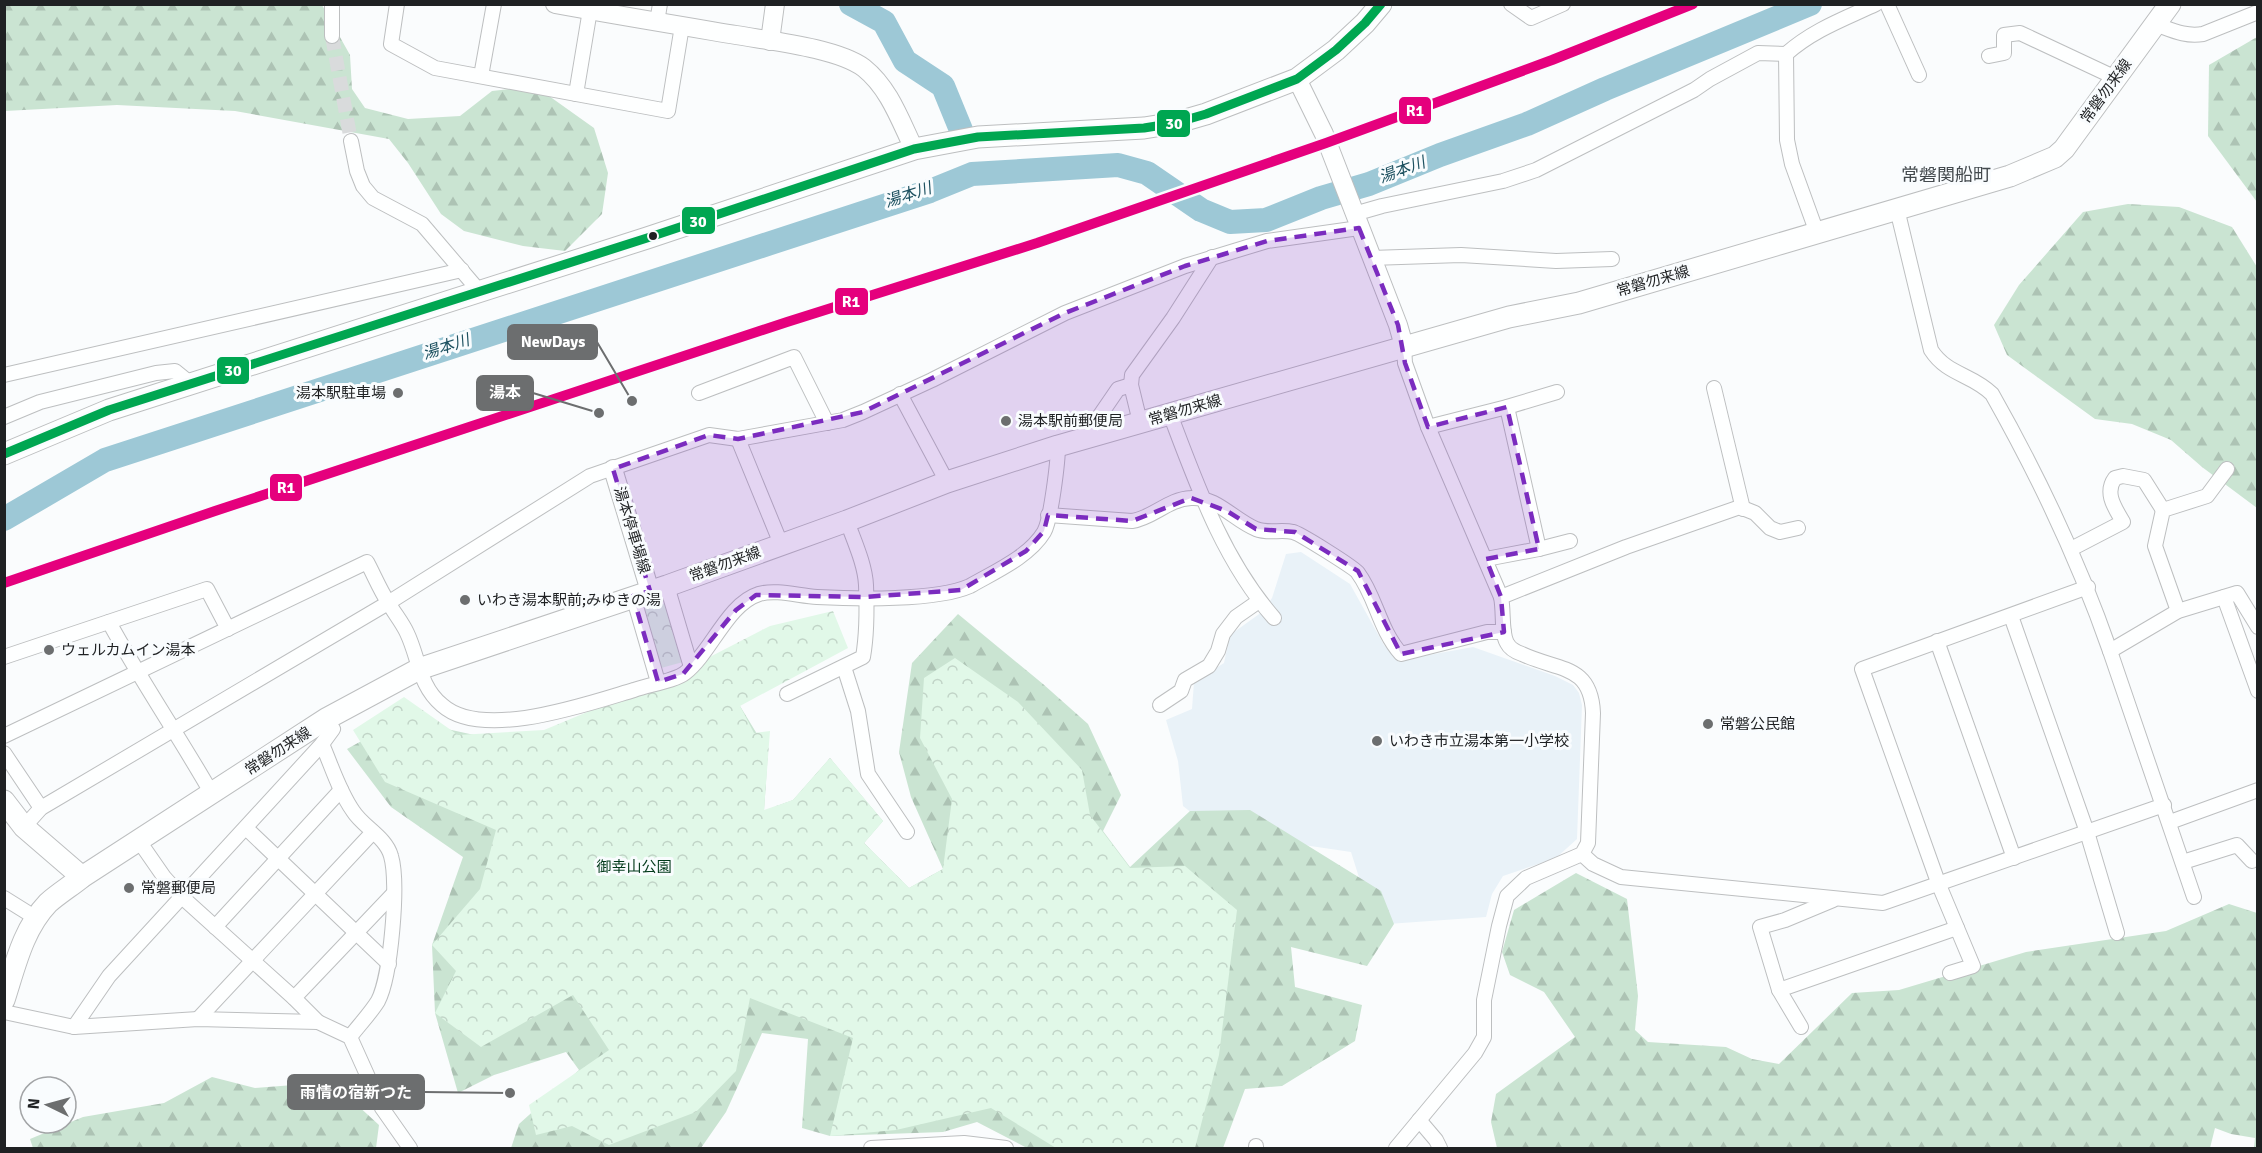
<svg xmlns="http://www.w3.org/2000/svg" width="2262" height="1153" font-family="Signika,'Noto Sans JP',sans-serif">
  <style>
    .built { fill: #e9f2f8 }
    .forest { fill: url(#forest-firs) }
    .park { fill: url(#park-crowns) }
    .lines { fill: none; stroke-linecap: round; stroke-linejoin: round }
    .river { stroke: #9dc8d6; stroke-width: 24 }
    .street-tunnel { stroke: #d9dbdc; stroke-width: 14; stroke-dasharray: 14 7; stroke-linecap: butt }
    .street-casing { stroke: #bdbfc0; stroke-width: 16 }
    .secondary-casing { stroke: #bdbfc0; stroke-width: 20 }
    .primary-casing { stroke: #bdbfc0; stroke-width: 23 }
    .street { stroke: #feffff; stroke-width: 14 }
    .secondary { stroke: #feffff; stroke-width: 18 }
    .primary { stroke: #feffff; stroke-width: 21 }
    .bus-1-casing { stroke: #f9fcfe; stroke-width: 14 }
    .bus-1 { stroke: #00a651; stroke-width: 9 }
    .rail-1-casing { stroke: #f9fcfe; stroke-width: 15 }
    .rail-1 { stroke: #e5007d; stroke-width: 10 }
    .marked { fill: #7b2cbf; fill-opacity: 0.2; stroke: #7b2cbf; stroke-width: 4.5; stroke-dasharray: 12 8; stroke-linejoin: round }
    .bus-dot { fill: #1f2123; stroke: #f9fcfe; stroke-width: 2 }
    .poi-dot { fill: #6c6e6f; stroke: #f9fcfe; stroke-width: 2 }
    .labels { text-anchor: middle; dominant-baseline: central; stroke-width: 6; stroke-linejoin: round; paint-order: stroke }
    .street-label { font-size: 15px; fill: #1f2123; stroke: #f9fcfe }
    .poi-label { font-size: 15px; fill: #1f2123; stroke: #f9fcfe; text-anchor: start }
    .park-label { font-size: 15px; fill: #003919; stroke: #f9fcfe }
    .water-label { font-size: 16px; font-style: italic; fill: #1f5261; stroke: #f9fcfe }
    .quarter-label { font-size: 18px; fill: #444a4e; stroke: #f9fcfe }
    .leader { fill: none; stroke: #6c6e6f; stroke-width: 2 }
    .callout-dot { fill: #6c6e6f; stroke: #f9fcfe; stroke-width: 2 }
    .callout { fill: #6c6e6f; stroke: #6c6e6f; stroke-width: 2 }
    .callout-label { font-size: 16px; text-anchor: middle; font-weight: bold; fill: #fff }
    .line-badge { stroke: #f9fcfe; stroke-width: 2 }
    .badge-label { font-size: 16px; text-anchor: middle; font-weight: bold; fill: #fff }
  </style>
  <defs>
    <pattern id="forest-firs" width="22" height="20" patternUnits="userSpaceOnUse" patternTransform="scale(1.5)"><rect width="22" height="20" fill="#cae4d2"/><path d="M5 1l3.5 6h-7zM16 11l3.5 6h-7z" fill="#adc3b4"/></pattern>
    <pattern id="park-crowns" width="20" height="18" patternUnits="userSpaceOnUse" patternTransform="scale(1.5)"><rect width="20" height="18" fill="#e1f8e8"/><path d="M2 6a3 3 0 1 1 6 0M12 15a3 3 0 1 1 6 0" fill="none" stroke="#c1d4c7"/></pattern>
  </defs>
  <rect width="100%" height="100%" fill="#fafcfd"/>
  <polygon class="built" points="1301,552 1350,584 1384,645 1401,660 1473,647 1555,676 1573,685 1579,693 1582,705 1577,839 1556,858 1503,876 1492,894 1486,917 1374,925 1351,852 1216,832 1183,806 1178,761 1166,720 1192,709 1194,682 1224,663 1230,635 1262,612 1272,598 1286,554"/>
  <g class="forest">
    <polygon points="5,5 322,5 350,55 352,89 365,108 408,119 460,116 492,91 535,86 594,128 608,173 602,214 565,251 523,246 464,231 441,214 408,163 389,139 235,111 117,105 5,111"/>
    <polygon points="2257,37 2257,202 2208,136 2209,65"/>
    <polygon points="2128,204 2179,207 2232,227 2257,267 2257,508 2202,467 2171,440 2132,424 2095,419 2007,355 1994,325 2019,285 2083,212"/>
    <polygon points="958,614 1043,684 1088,724 1121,795 1103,831 1130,867 1190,811 1250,810 1381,891 1394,924 1367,966 1291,947 1295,987 1362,1005 1355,1041 1282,1086 1245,1089 1223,1148 1027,1148 977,1122 943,1132 830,1136 802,1128 808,1039 762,1033 726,1112 701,1148 511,1148 519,1124 579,1070 566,1052 494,1075 458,1093 435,1013 432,945 463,857 391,807 347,749 401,719 516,744 740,706 768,752 764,811 793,800 830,758 883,821 864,843 909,888 943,869 911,797 899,752 912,663"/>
    <polygon points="1576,873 1627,899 1638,996 1635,1030 1648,1042 1726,1047 1752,1059 1779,1064 1852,993 1899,990 2026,952 2166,931 2229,904 2257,913 2257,1148 2254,1148 2255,1138 2231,1134 2215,1128 2210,1148 1497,1148 1491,1122 1496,1094 1575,1037 1544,992 1510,975 1502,952 1514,910"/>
    <polygon points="212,1077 255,1088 332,1082 379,1125 376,1148 33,1148 30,1139 83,1117 164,1103"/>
  </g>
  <g class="park">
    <polygon points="666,603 683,662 661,668 644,609"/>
    <polygon points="833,611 848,648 740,706 754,733 770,731 764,810 793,800 830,758 883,821 864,843 909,888 943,869 952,799 920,738 924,678 955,658 1018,702 1082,770 1090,815 1130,868 1185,866 1237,910 1219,1055 1195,1148 1056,1148 991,1108 896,1130 830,1136 853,1038 750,998 736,1071 696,1112 609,1145 572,1126 536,1135 529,1105 609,1050 573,995 481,1047 435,1013 456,971 432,945 480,889 496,830 385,782 353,730 404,697 458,735 544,730 669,678 770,626"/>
  </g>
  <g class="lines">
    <g class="river">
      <polyline points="851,4 884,22 905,61 943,86 961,130"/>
      <polyline points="4,519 105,460 930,191 972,174 1118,165 1147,173 1201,210 1230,222 1266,220 1321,198 1369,184 1440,155 1527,124 1605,89 1810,4"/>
    </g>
    <polyline class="street-tunnel" points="332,36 351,141"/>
    <g class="street-casing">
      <g id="street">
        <polyline points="397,4 391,44 435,68 668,111 682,26"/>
        <polyline points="1511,4 1531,18 1563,4"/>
        <polyline points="1887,4 1919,75"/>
        <polyline points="657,22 660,4"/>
        <path d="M2155,24c17,6 30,13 48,10l55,-22"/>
        <polyline points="332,36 332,4"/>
        <polyline points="1786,54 1787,140 1792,164 1817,233"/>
        <polyline points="1989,56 2004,53 2004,35 2020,33 2116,78"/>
        <polyline points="481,76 494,4"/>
        <polyline points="576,94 590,10"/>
        <polyline points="351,141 357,171 363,186 373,198 422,224 480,292"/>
        <path d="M1897,209l34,141c16,25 41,24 61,44 47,83 86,165 118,257"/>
        <path d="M1354,214l28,-8 121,-25 33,-11 158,-80 16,-11 48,-26 28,1c27,-24 58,-35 90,-50"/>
        <polyline points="1371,258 1461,255 1556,261 1612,259"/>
        <polyline points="4,375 462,270"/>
        <polyline points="1714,388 1743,509"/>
        <polyline points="699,393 794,357 827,423"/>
        <polyline points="900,394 947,482"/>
        <polyline points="1507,407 1539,549"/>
        <path d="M1170,414c27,71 53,146 104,204"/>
        <polyline points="4,417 40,402 156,373 175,371 191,384"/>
        <polyline points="1140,422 1131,385 1132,375 1173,318 1212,257"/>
        <polyline points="1428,427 1507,407 1557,392"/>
        <polyline points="1096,436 1094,424 1118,389 1131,385"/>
        <polyline points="738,439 781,544"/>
        <path d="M1048,515l84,6c21,-3 36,-22 59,-23 25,-2 44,23 65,31 12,5 25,0 37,3 6,1 62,36 65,41 18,24 21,56 43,81l86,-22h17"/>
        <path d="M2071,549l52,-27c-8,-14 -19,-29 -8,-44l8,-2 21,4 19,30"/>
        <polyline points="1486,559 1539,549 1570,541"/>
        <polyline points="667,586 691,667"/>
        <polyline points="633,596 658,682"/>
        <polyline points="1501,597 1626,547 1740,507 1755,513 1770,528 1780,532 1798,528"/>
        <polyline points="2224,597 2258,691"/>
        <polyline points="2178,611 2155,546 2163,510 2207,496 2227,469"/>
        <polyline points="2011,616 2087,832 2117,933"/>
        <path d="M109,622c32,59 70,114 103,172"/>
        <polyline points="1937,641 2014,858"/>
        <polyline points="4,657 207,589 228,629"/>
        <polyline points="844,667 858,711 868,774 907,832"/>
        <path d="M787,694l76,-37c4,-23 4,-48 3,-72 -1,-21 -12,-44 -19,-64"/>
        <polyline points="1160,705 1181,691 1185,680 1209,666 1218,651 1223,634 1236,617 1259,601"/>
        <path d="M4,736l363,-174c7,13 13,28 21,40 6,11 14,20 19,31 12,25 12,53 35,72 40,36 145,-1 192,-15 13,-5 41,-9 51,-17 26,-20 42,-69 74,-79 17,-5 40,2 58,3 39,2 119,4 153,-11 24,-14 59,-29 74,-54 7,-12 14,-71 14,-86"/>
        <path d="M322,744c10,23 17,47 31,67 10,16 33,26 38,45 8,27 0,120 -13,145 -8,13 -19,24 -28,36"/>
        <polyline points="4,753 41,808"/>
        <polyline points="2170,822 2258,790"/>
        <polyline points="24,827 41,808 388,603 590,476 709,435 738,439 843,420 863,412 932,380 1065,313 1185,266 1267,241 1359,228"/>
        <polyline points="246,828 389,964"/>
        <polyline points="139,841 164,877 182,897 294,998"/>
        <polyline points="1582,854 1593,864 1621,877 1883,903 2164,805"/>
        <polyline points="2183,862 2237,845 2252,861"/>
        <polyline points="2194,897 2110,651 2178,611 2237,593 2258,627"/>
        <polyline points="4,898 36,918"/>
        <polyline points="215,927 341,790"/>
        <polyline points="1950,973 1973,966 1939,885 1862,669 2088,587"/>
        <polyline points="1779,990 1957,928"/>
        <polyline points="4,1012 74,1027 198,1019 318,1022 350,1037 382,1108 410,1148"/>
        <polyline points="198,1019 373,832"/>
        <polyline points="318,1022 294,998 394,893"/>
        <polyline points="74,1027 109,976 322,744 333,729 326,719"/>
        <polyline points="1801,1027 1779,990 1760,927 1785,920 1833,900"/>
        <polyline points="1419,1120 1436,1140 1440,1148"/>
        <polyline points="1256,1146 1256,1148"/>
        <polyline points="871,1148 964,1143 1006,1148"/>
        <path d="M1396,1148l79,-95 9,-16v-37l15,-74 8,-30 19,-18 56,-24 6,-11 5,-130c-2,-49 -35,-42 -71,-59 -6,-2 -12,-5 -15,-11 -6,-10 -3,-32 -6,-46l-73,-170 -23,-64 -1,-17"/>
      </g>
    </g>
    <g class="secondary-casing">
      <g id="secondary">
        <path d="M555,4c60,11 121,21 181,31 34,6 101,13 128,33 25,20 36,52 50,81"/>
        <polyline points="770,41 775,4"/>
        <polyline points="1297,79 1324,134 1398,325 1404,346"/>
        <polyline points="613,469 650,591"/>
      </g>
    </g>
    <g class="primary-casing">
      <g id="primary">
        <polyline points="4,454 109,410 647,238 914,149 978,137 1144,128 1175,123 1206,114 1297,79 1336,50 1365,23 1381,4"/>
        <polyline points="4,801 24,827 82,877"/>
        <path d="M4,1000c11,-34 19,-71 44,-97 10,-9 23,-17 34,-26l244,-158 93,-50 248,-83 180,-65 100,-39 111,-36 451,-129 70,-14 431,-127 45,-19 9,-8 106,-145"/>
      </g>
    </g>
    <use href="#street" class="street"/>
    <use href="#secondary" class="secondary"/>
    <use href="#primary" class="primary"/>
    <g class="bus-1-casing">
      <polyline id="bus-1" points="4,454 109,410 647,238 914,149 978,137 1144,128 1175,123 1206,114 1297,79 1336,50 1365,23 1381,4"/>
    </g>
    <use href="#bus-1" class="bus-1"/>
    <g class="rail-1-casing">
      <polyline id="rail-1" points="4,583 215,511 787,322 1037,243 1326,143 1552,60 1693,4"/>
    </g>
    <use href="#rail-1" class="rail-1"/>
  </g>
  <path class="marked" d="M1359,228l39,97 7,38 23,64 79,-20 32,142 -53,10 15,38 3,35 -103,22 -43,-83 -63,-39 -39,-3 -29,-18 -36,-13 -59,23 -84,-6 -4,16 -18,20 -65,39 -96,7 -109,-2 -20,15 -53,64 -25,8 -25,-86 17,-5 -37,-122 96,-34 29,4 125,-27 202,-99 120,-47 82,-25z"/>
  <circle class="bus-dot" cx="653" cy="236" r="5"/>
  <g class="poi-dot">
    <circle cx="398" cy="393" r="6"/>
    <circle cx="1006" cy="421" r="6"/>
    <circle cx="465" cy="600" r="6"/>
    <circle cx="49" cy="650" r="6"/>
    <circle cx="1708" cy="724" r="6"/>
    <circle cx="1377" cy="741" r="6"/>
    <circle cx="129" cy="888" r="6"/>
  </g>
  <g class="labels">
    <g class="street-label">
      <text transform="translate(2106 91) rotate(-54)">常磐勿来線</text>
      <text transform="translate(1653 281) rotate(-16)">常磐勿来線</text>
      <text transform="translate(1185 410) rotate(-16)">常磐勿来線</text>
      <text transform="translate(632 530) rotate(73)">湯本停車場線</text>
      <text transform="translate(725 564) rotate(-20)">常磐勿来線</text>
      <text transform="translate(278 751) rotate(-33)">常磐勿来線</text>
    </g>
    <g class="poi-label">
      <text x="386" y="393" text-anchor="end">湯本駅駐車場</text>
      <text x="1018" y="421">湯本駅前郵便局</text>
      <text x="477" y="600">いわき湯本駅前;みゆきの湯</text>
      <text x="61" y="650">ウェルカムイン湯本</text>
      <text x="1720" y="724">常磐公民館</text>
      <text x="1389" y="741">いわき市立湯本第一小学校</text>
      <text x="141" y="888">常磐郵便局</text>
    </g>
    <g class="park-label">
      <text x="634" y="867">御幸山公園</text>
    </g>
    <g class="water-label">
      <text transform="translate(1402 170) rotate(-20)">湯本川</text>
      <text transform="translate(908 195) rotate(-18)">湯本川</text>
      <text transform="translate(446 347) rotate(-18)">湯本川</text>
    </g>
    <g class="quarter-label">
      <text x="1946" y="175">常磐関船町</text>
    </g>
  </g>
  <path class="leader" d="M632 401L597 342M599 413L533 393M510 1093L424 1092"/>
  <g class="callout-dot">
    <circle cx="632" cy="401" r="6"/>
    <circle cx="599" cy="413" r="6"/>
    <circle cx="510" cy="1093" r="6"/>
  </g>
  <g class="callout">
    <rect x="508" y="325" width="89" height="34" rx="6"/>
    <rect x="477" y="376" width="56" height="34" rx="6"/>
    <rect x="288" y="1075" width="136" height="34" rx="6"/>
  </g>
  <g class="callout-label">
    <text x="553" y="347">NewDays</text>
    <text x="505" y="398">湯本</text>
    <text x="356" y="1098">雨情の宿新つた</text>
  </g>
  <g class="line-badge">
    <rect x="1398" y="96" width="34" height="29" rx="6" fill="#e5007d"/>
    <rect x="1156" y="109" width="35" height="29" rx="6" fill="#00a651"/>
    <rect x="681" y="206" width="35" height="29" rx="6" fill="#00a651"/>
    <rect x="834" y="287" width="35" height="29" rx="6" fill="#e5007d"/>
    <rect x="216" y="356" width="34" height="29" rx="6" fill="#00a651"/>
    <rect x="269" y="473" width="34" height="29" rx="6" fill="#e5007d"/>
  </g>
  <g class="badge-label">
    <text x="1415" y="116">R1</text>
    <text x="1174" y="129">30</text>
    <text x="698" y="227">30</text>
    <text x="851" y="307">R1</text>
    <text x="233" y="376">30</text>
    <text x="286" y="493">R1</text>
  </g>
  <rect width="2262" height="1153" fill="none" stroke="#1f2123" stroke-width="12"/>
  <g transform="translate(48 1105) rotate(275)"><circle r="28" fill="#f9fcfe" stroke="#a2a4a6" stroke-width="1.5"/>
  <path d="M0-4.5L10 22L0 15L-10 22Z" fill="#6c6e6f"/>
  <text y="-9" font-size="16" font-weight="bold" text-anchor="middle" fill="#1f2123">N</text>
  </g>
</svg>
